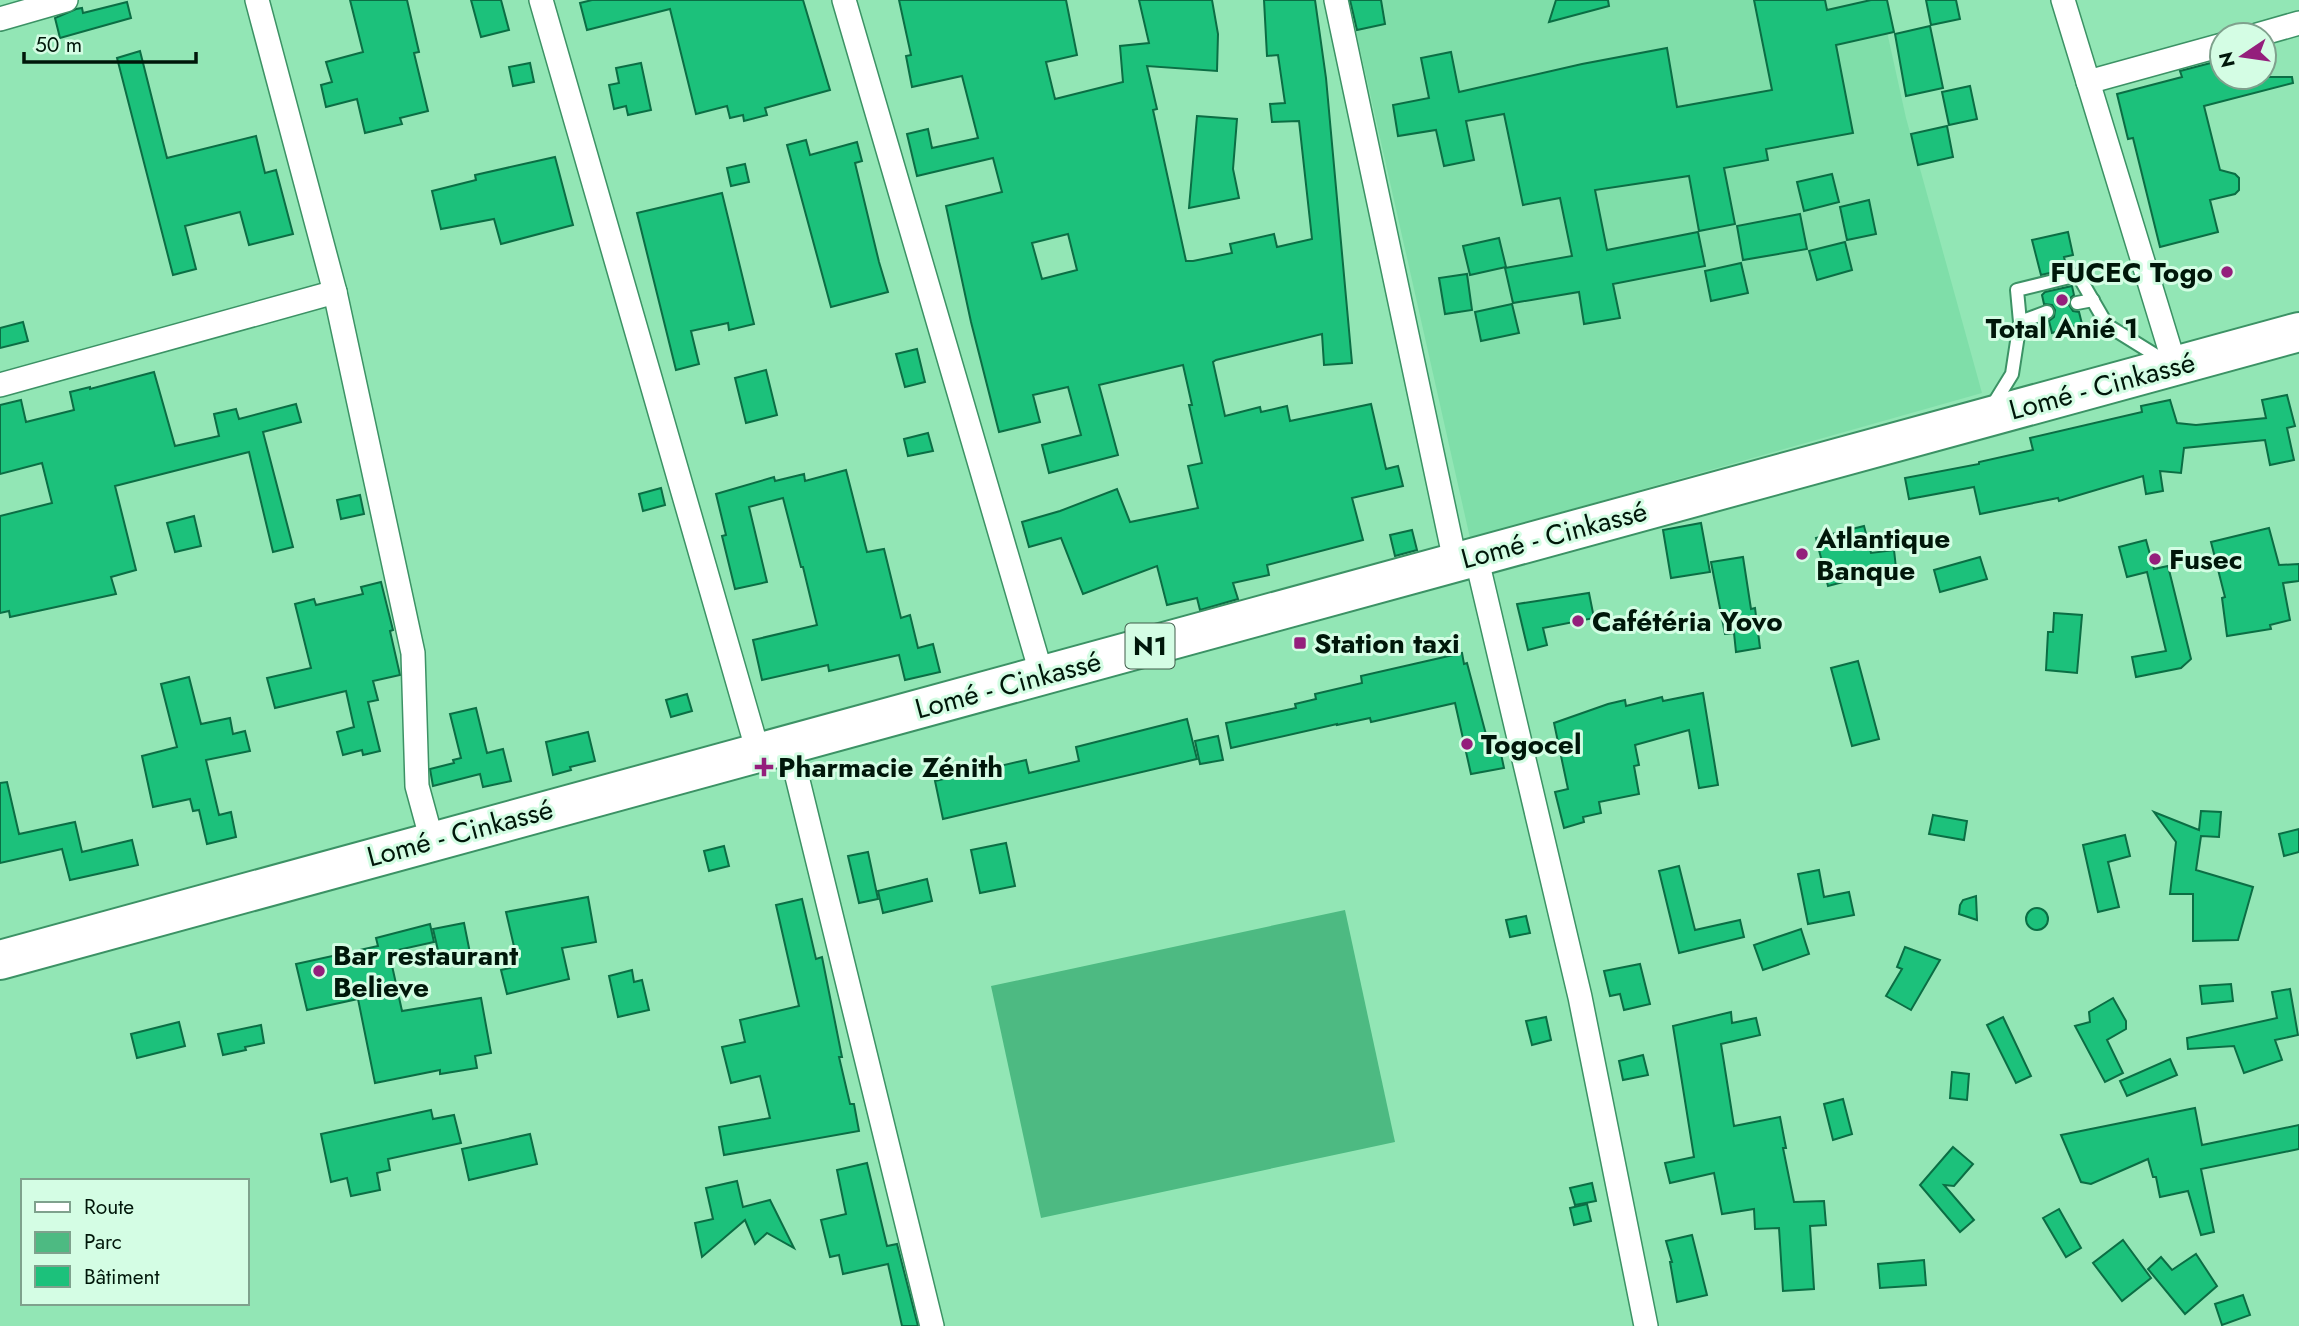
<svg xmlns="http://www.w3.org/2000/svg" width="2299" height="1326" font-family="Jost,sans-serif">
  <style>
    .built { fill: #7fdea9 }
    .green { fill: #4dba82 }
    .building { fill: #1cc17b; stroke: #0b6e44; stroke-width: 2; fill-rule: evenodd }
    .lines { fill: none; stroke-linecap: round; stroke-linejoin: round }
    .lane-casing { stroke: #3c9265; stroke-width: 16 }
    .street-casing { stroke: #3c9265; stroke-width: 26 }
    .highway-casing { stroke: #3c9265; stroke-width: 42 }
    .lane { stroke: #fff; stroke-width: 12 }
    .street { stroke: #fff; stroke-width: 23 }
    .highway { stroke: #fff; stroke-width: 38 }
    .poi-dot { fill: #941f7c; stroke: #d4fde4; stroke-width: 2.5 }
    .labels { text-anchor: middle; dominant-baseline: central; stroke-width: 6; stroke-linejoin: round; paint-order: stroke }
    .shield { fill: #d4fde4; stroke: #405c4b; stroke-width: 2 }
    .shield-label { font-size: 26px; font-weight: bold; fill: #00170a }
    .poi-label { font-size: 28px; font-weight: bold; fill: #00170a; stroke: #d4fde4; text-anchor: start }
    .street-label { font-size: 28px; fill: #00170a; stroke: #d4fde4 }
  </style>
  <rect width="100%" height="100%" fill="#92e6b5"/>
  <polygon class="built" points="1349,0 1880,0 1906,118 1982,393 1470,538"/>
  <polygon class="green" points="1345,910 1395,1142 1041,1218 991,986"/>
  <g class="building">
    <polygon points="350,0 407,0 419,52 414,53 428,111 400,118 402,124 365,133 357,99 326,107 321,85 332,82 326,62 363,52"/>
    <polygon points="471,0 501,0 509,30 481,37"/>
    <polygon points="592,0 803,0 830,90 765,108 767,115 744,121 743,115 730,118 727,106 696,114 670,9 587,30 580,3"/>
    <path d="M899,0h167l11,55 -31,7 9,37 68,-17 -3,-36 29,-3 -10,-43h73l6,34 -1,37 -70,-5 10,43 -4,1 33,151h7l39,-8 -2,-9 44,-10 3,13 35,-8 -13,-118 -27,1 -2,-18 15,-1 -7,-48 -11,1 -3,-56h51l11,78 26,285 -28,2 -2,-31 -106,26 -3,2 12,54 35,-9 1,5 26,-6 3,15 81,-17 15,65 12,-3 5,20 -51,12 11,42 -96,25 2,10 -36,8 5,16 -38,11 -3,-12 -30,7 -10,-39 -74,28 -22,-56 -32,9 -7,-25 38,-11 57,-22 13,33 68,-14 -10,-42 14,-3 -13,-58h3l-9,-40 -84,20 19,70 -69,18 -7,-28 39,-10 -13,-48 -35,8 7,27 -41,10 -28,-110 -25,-116 56,-14 -9,-34 -76,18 -10,-42 21,-5 4,19 46,-10 -16,-62 -50,11 -6,-31 5,-1zM1068,234l9,36 -35,9 -10,-36z"/>
    <polygon points="1350,0 1381,0 1385,24 1357,30"/>
    <polygon points="1556,0 1608,0 1609,6 1549,22"/>
    <polygon points="1754,0 1825,0 1827,10 1871,0 1887,0 1894,32 1836,45 1853,133 1766,149 1768,160 1724,168 1735,224 1699,231 1689,176 1595,190 1607,250 1698,232 1705,266 1613,284 1620,318 1584,324 1579,292 1513,303 1505,268 1572,256 1560,198 1523,205 1504,114 1466,121 1474,160 1444,166 1436,130 1398,136 1393,105 1429,98 1421,58 1451,52 1459,92 1582,64 1667,48 1677,107 1772,90"/>
    <polygon points="1926,0 1956,0 1960,19 1931,25"/>
    <polygon points="127,2 131,18 60,38 55,18 76,9 82,8 83,13"/>
    <polygon points="1930,26 1943,88 1906,96 1895,34"/>
    <polygon points="140,51 167,158 256,136 265,173 276,170 293,234 249,245 240,212 185,226 196,269 173,275 117,58"/>
    <polygon points="2222,60 2222,77 2292,77 2293,83 2204,106 2220,170 2235,174 2239,178 2239,190 2235,194 2210,200 2218,232 2160,247 2133,138 2128,139 2117,94 2182,77 2180,71"/>
    <polygon points="530,63 534,82 513,86 509,67"/>
    <polygon points="641,63 651,110 628,115 626,106 614,109 609,85 619,83 616,68"/>
    <polygon points="1970,86 1977,119 1949,125 1942,92"/>
    <polygon points="1197,116 1237,119 1233,169 1239,198 1189,208"/>
    <polygon points="1947,126 1953,157 1918,165 1911,134"/>
    <polygon points="806,140 810,155 857,142 862,161 855,163 879,262 888,292 831,307 787,145"/>
    <polygon points="555,157 573,225 501,244 494,219 441,229 432,191 476,180 475,175"/>
    <polygon points="745,164 749,182 731,186 727,168"/>
    <polygon points="1832,174 1839,202 1804,211 1797,182"/>
    <polygon points="722,193 754,324 729,330 728,323 691,331 699,364 676,370 637,213"/>
    <polygon points="1869,200 1876,234 1847,240 1840,207"/>
    <polygon points="1800,214 1807,249 1743,260 1737,226"/>
    <polygon points="2068,232 2073,255 2064,257 2067,269 2041,275 2032,240"/>
    <polygon points="1499,238 1506,267 1470,275 1463,246"/>
    <polygon points="1845,242 1852,270 1817,280 1809,251"/>
    <polygon points="1741,263 1748,293 1711,301 1705,271"/>
    <polygon points="1467,274 1472,310 1445,314 1439,278"/>
    <polygon points="2072,286 2074,295 2069,299 2069,305 2073,311 2079,312 2082,324 2052,333 2049,321 2054,317 2055,310 2052,305 2044,304 2042,295 2045,292"/>
    <polygon points="1512,304 1519,333 1481,341 1475,312"/>
    <polygon points="23,322 28,341 0,348 0,328"/>
    <polygon points="917,349 925,382 905,387 896,354"/>
    <polygon points="766,370 777,415 746,423 735,378"/>
    <polygon points="154,372 175,446 219,436 214,414 236,409 239,419 296,404 301,422 263,432 293,547 273,552 249,452 115,486 136,570 111,577 116,594 10,617 9,611 0,613 0,516 52,503 42,463 0,474 0,405 21,400 26,422 74,410 70,392 90,387 90,389"/>
    <polygon points="2287,395 2295,426 2287,428 2294,460 2270,465 2265,440 2184,448 2181,473 2160,471 2163,491 2146,494 2143,476 2059,501 2058,498 1980,514 1974,487 1909,499 1905,478 1979,464 1979,462 2033,450 2030,438 2142,412 2141,406 2170,400 2177,423 2196,425 2266,418 2262,400"/>
    <polygon points="928,433 933,451 908,456 904,439"/>
    <polygon points="846,470 867,552 884,549 901,618 910,615 918,648 933,644 940,672 905,680 899,655 829,671 828,665 762,680 753,640 817,625 803,567 801,567 783,498 749,507 767,582 735,589 722,536 726,535 716,494 774,477 775,481 804,474 805,481"/>
    <polygon points="661,488 665,505 643,511 639,494"/>
    <polygon points="360,495 364,514 341,519 337,500"/>
    <polygon points="194,516 201,546 175,552 167,523"/>
    <polygon points="1701,523 1710,572 1671,578 1663,530"/>
    <polygon points="1864,526 1871,553 1894,550 1896,568 1828,586 1816,538"/>
    <polygon points="2269,528 2279,565 2299,564 2299,581 2283,583 2290,620 2270,625 2271,629 2227,636 2222,598 2225,597 2211,542"/>
    <polygon points="1412,530 1417,550 1395,556 1390,535"/>
    <polygon points="2146,540 2154,569 2168,566 2191,659 2181,668 2136,677 2132,657 2166,651 2147,572 2127,577 2119,547"/>
    <polygon points="1743,557 1751,609 1755,608 1760,648 1736,652 1734,633 1725,634 1711,562"/>
    <polygon points="1980,557 1987,579 1940,592 1934,570"/>
    <polygon points="381,582 393,630 390,631 400,675 373,681 378,700 368,702 380,751 363,755 362,750 343,755 337,732 354,727 346,691 275,708 267,678 311,668 295,604 314,599 316,605 363,594 361,587"/>
    <polygon points="1589,593 1594,618 1543,628 1547,645 1528,650 1517,604"/>
    <polygon points="2054,613 2082,615 2077,673 2046,670 2048,632 2053,632"/>
    <polygon points="1462,653 1464,664 1467,663 1488,742 1498,740 1504,768 1471,774 1455,703 1371,722 1370,718 1337,725 1337,724 1231,748 1226,723 1296,708 1295,704 1316,699 1315,694 1362,683 1361,676"/>
    <polygon points="1858,661 1879,739 1852,746 1831,668"/>
    <polygon points="189,677 201,724 230,718 233,734 245,731 250,751 206,760 219,815 231,812 236,837 207,844 199,810 193,811 190,799 153,807 142,756 177,747 161,684"/>
    <polygon points="1703,693 1718,785 1699,788 1689,730 1635,745 1639,765 1634,766 1639,794 1599,802 1601,813 1583,817 1584,822 1564,828 1555,792 1568,789 1554,723 1608,704 1625,700 1626,706 1662,697 1663,701"/>
    <polygon points="687,694 692,711 671,717 666,700"/>
    <polygon points="476,708 487,753 503,749 511,781 483,787 480,774 433,786 430,769 454,763 453,760 461,758 450,714"/>
    <polygon points="1187,719 1197,759 943,819 935,781 1026,760 1029,773 1079,761 1076,747"/>
    <polygon points="588,732 595,761 570,767 571,770 553,775 546,742"/>
    <polygon points="1218,736 1223,760 1200,764 1195,741"/>
    <polygon points="7,782 19,834 75,822 82,852 132,840 138,865 70,880 62,849 0,863 0,783"/>
    <polygon points="2201,811 2221,812 2219,837 2201,836 2196,870 2253,887 2238,940 2193,941 2193,894 2170,894 2176,842 2154,812 2199,830"/>
    <polygon points="1933,815 1967,821 1964,840 1929,834"/>
    <polygon points="2299,829 2299,852 2284,856 2279,834"/>
    <polygon points="2125,835 2130,856 2108,862 2119,907 2098,912 2083,845"/>
    <polygon points="1006,843 1015,886 980,893 971,850"/>
    <polygon points="724,846 729,866 709,871 704,851"/>
    <polygon points="868,852 878,899 859,903 848,856"/>
    <polygon points="1679,866 1695,930 1740,920 1744,937 1679,953 1659,871"/>
    <polygon points="1819,870 1824,897 1849,892 1854,915 1808,924 1798,874"/>
    <polygon points="927,879 932,901 883,913 878,891"/>
    <polygon points="1976,896 1977,920 1959,914 1960,905 1963,900"/>
    <polygon points="588,897 596,942 562,948 569,979 507,994 501,970 510,968 507,957 516,955 506,912"/>
    <polygon points="802,899 816,959 822,957 842,1057 839,1057 850,1104 854,1104 859,1131 724,1155 719,1127 770,1118 760,1076 731,1083 722,1047 745,1042 740,1020 799,1006 776,905"/>
    <circle cx="2037" cy="919" r="11"/>
    <polygon points="1526,916 1530,933 1510,937 1506,920"/>
    <polygon points="464,923 470,953 440,959 433,929"/>
    <polygon points="430,924 434,942 389,952 402,1011 481,998 491,1053 475,1056 477,1068 440,1074 440,1070 375,1083 358,999 307,1010 296,964 378,946 376,938"/>
    <polygon points="1801,929 1809,954 1763,970 1754,945"/>
    <polygon points="1905,947 1940,960 1911,1010 1886,996 1902,969 1897,967"/>
    <polygon points="1640,964 1650,1004 1624,1010 1620,994 1610,996 1604,971"/>
    <polygon points="632,970 634,982 642,980 649,1010 618,1017 609,976"/>
    <polygon points="2231,984 2233,1001 2202,1004 2200,986"/>
    <polygon points="2290,989 2298,1035 2275,1040 2282,1060 2244,1073 2234,1046 2188,1049 2187,1038 2277,1018 2272,992"/>
    <polygon points="2113,998 2126,1021 2126,1029 2107,1040 2123,1073 2105,1082 2075,1026 2090,1022 2089,1012"/>
    <polygon points="1731,1012 1732,1023 1756,1018 1760,1035 1721,1044 1734,1126 1780,1117 1786,1148 1783,1148 1794,1202 1824,1201 1826,1225 1810,1226 1814,1289 1783,1291 1779,1228 1755,1229 1754,1209 1722,1214 1714,1173 1670,1183 1665,1163 1694,1157 1673,1026"/>
    <polygon points="1546,1017 1551,1040 1532,1045 1526,1021"/>
    <polygon points="2003,1017 2031,1076 2016,1083 1987,1025"/>
    <polygon points="179,1022 185,1046 137,1058 131,1034"/>
    <polygon points="261,1025 264,1043 245,1047 246,1050 223,1055 218,1034"/>
    <polygon points="1643,1055 1648,1075 1623,1080 1619,1061"/>
    <polygon points="2170,1059 2177,1075 2127,1096 2120,1081"/>
    <polygon points="1952,1072 1969,1074 1967,1100 1950,1098"/>
    <polygon points="1843,1099 1852,1134 1833,1140 1824,1104"/>
    <polygon points="2195,1108 2202,1145 2299,1125 2299,1149 2201,1169 2214,1232 2201,1235 2188,1191 2160,1197 2156,1177 2153,1177 2148,1159 2091,1184 2081,1182 2061,1135"/>
    <polygon points="431,1110 433,1119 454,1115 461,1143 388,1159 390,1170 377,1173 380,1190 351,1196 347,1178 331,1182 321,1134"/>
    <polygon points="530,1134 537,1164 469,1180 462,1149"/>
    <polygon points="1953,1147 1973,1164 1954,1186 1944,1185 1974,1220 1960,1232 1920,1185"/>
    <polygon points="867,1163 887,1246 897,1244 918,1326 902,1326 888,1264 843,1274 839,1255 830,1257 821,1220 846,1214 837,1170"/>
    <polygon points="737,1181 743,1207 770,1200 794,1248 767,1233 755,1244 745,1220 702,1257 695,1223 713,1219 706,1188"/>
    <polygon points="1592,1183 1596,1201 1575,1205 1570,1188"/>
    <polygon points="1587,1204 1591,1221 1574,1225 1570,1208"/>
    <polygon points="2059,1209 2081,1248 2066,1257 2043,1218"/>
    <polygon points="1692,1235 1707,1295 1677,1302 1670,1262 1672,1262 1666,1241"/>
    <polygon points="2123,1240 2151,1278 2122,1301 2093,1263"/>
    <polygon points="2196,1254 2217,1286 2185,1314 2148,1269 2161,1257 2172,1270"/>
    <polygon points="1924,1260 1926,1285 1880,1288 1878,1264"/>
    <polygon points="2243,1295 2250,1315 2222,1325 2215,1304"/>
  </g>
  <g class="lines">
    <g class="lane-casing">
      <g id="lane">
        <polyline points="2077,303 2093,300"/>
        <polyline points="2020,322 2047,312"/>
        <polyline points="1991,408 2012,374 2020,322 2017,290 2078,275 2107,325 2165,361"/>
      </g>
    </g>
    <g class="street-casing">
      <g id="street">
        <polyline points="257,0 335,292 413,653 417,786 432,841"/>
        <polyline points="541,0 758,752"/>
        <polyline points="844,0 1042,676"/>
        <polyline points="1336,0 1455,561"/>
        <polyline points="2063,0 2175,366"/>
        <polyline points="0,19 66,0"/>
        <polyline points="2257,35 2299,23"/>
        <polyline points="2088,82 2222,45"/>
        <polyline points="0,385 335,292"/>
        <polyline points="1476,556 1580,997 1646,1326"/>
        <polyline points="789,744 932,1326"/>
      </g>
    </g>
    <g class="highway-casing">
      <polyline id="highway" points="0,960 2299,332"/>
    </g>
    <use href="#lane" class="lane"/>
    <use href="#street" class="street"/>
    <use href="#highway" class="highway"/>
  </g>
  <g class="poi-dot">
    <circle cx="2227" cy="272" r="7"/>
    <circle cx="2062" cy="300" r="7"/>
    <circle cx="1802" cy="554" r="7"/>
    <circle cx="2155" cy="559" r="7"/>
    <circle cx="1578" cy="621" r="7"/>
    <rect x="1293" y="636" width="14" height="14" rx="3.5"/>
    <circle cx="1467" cy="744" r="7"/>
    <path d="M760.5 756.5h7v7h7v7h-7v7h-7v-7h-7v-7h7z"/>
    <circle cx="319" cy="971" r="7"/>
  </g>
  <g class="labels">
    <rect class="shield" x="1125.5" y="623.5" width="49" height="45" rx="5"/>
    <g class="shield-label">
      <text x="1150" y="646">N1</text>
    </g>
    <g class="poi-label">
      <text x="2213" y="272" text-anchor="end">FUCEC Togo</text>
      <text x="2062" y="328" text-anchor="middle">Total Anié 1</text>
      <text x="1816" y="538">Atlantique<tspan x="1816" dy="32">Banque</tspan></text>
      <text x="2169" y="559">Fusec</text>
      <text x="1592" y="621">Cafétéria Yovo</text>
      <text x="1314" y="643">Station taxi</text>
      <text x="1481" y="744">Togocel</text>
      <text x="778" y="767">Pharmacie Zénith</text>
      <text x="333" y="955">Bar restaurant<tspan x="333" dy="32">Believe</tspan></text>
    </g>
    <g class="street-label">
      <text transform="translate(2102 386) rotate(-15)">Lomé - Cinkassé</text>
      <text transform="translate(1554 535) rotate(-15)">Lomé - Cinkassé</text>
      <text transform="translate(1008 685) rotate(-15)">Lomé - Cinkassé</text>
      <text transform="translate(460 833) rotate(-15)">Lomé - Cinkassé</text>
    </g>
  </g>
  <rect x="21" y="1179" width="228" height="126" fill="#d4fde4" stroke="#7fa18d" stroke-width="2"/>
  <rect x="35" y="1202" width="35" height="10" fill="#ffffff" stroke="#7fa18d" stroke-width="2"/>
  <text x="84" y="1214" font-size="21" fill="#00170a">Route</text>
  <rect x="35" y="1232" width="35" height="21" fill="#4dba82" stroke="#7fa18d" stroke-width="2"/>
  <text x="84" y="1249" font-size="21" fill="#00170a">Parc</text>
  <rect x="35" y="1266" width="35" height="21" fill="#1cc17b" stroke="#7fa18d" stroke-width="2"/>
  <text x="84" y="1284" font-size="21" fill="#00170a">Bâtiment</text>
  <g transform="translate(2243 56) rotate(257)"><circle r="33" fill="#d4fde4" stroke="#7fa18d" stroke-width="2"/>
  <path d="M0-5L12 26L0 18L-12 26Z" fill="#941f7c"/>
  <text y="-10" font-size="19" font-weight="bold" text-anchor="middle" fill="#00170a">N</text>
  </g>
  <path d="M24 52v10h172v-10" fill="none" stroke="#00170a" stroke-width="3.5"/>
  <text x="35" y="52" font-size="21" fill="#00170a" stroke="#d4fde4" stroke-width="5" paint-order="stroke">50 m</text>
</svg>
